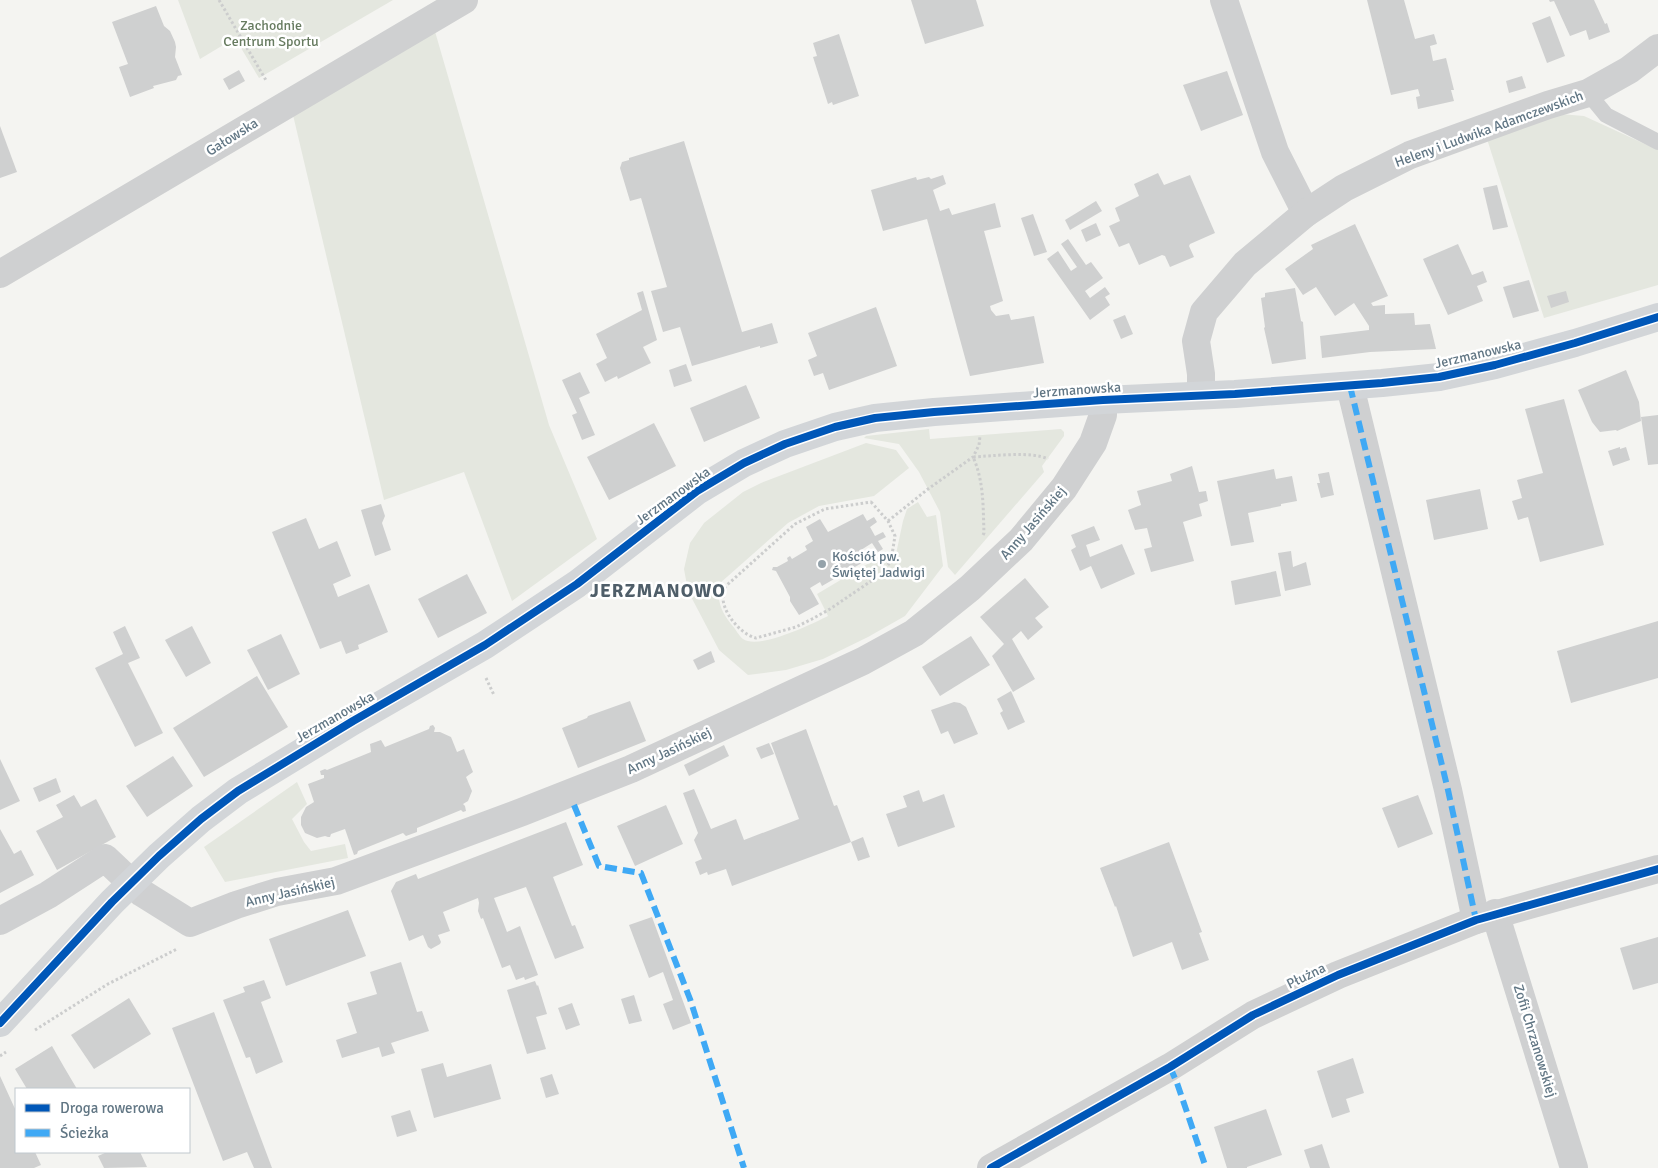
<svg xmlns="http://www.w3.org/2000/svg" width="1658" height="1168" font-family="Signika,sans-serif">
  <style>
    .green { fill: #e4e7df }
    .building { fill: #cfd0d0 }
    .lines { fill: none; stroke-linecap: round; stroke-linejoin: round }
    .path { stroke: #cccdcd; stroke-width: 3; stroke-dasharray: 2.5 2.5; stroke-linecap: butt }
    .lane { stroke: #cfd0d1; stroke-width: 16 }
    .street { stroke: #cfd0d1; stroke-width: 28 }
    .secondary { stroke: #d2d5d8; stroke-width: 28 }
    .quiet { stroke: #3fa9f5; stroke-width: 6; stroke-dasharray: 12 6; stroke-linecap: butt }
    .cycleway-casing { stroke: #fff; stroke-width: 11 }
    .cycleway { stroke: #0057b8; stroke-width: 8 }
    .poi-dot { fill: #94a2aa; stroke: #fff; stroke-width: 2 }
    .labels { text-anchor: middle; dominant-baseline: central; stroke-width: 5; stroke-linejoin: round; paint-order: stroke }
    .park-label { font-size: 14px; fill: #677b60; stroke: #fff }
    .street-label { font-size: 14px; fill: #617684; stroke: #fff }
    .poi-label { font-size: 14px; fill: #617684; stroke: #fff; text-anchor: start }
    .district-label { font-size: 19px; font-weight: bold; letter-spacing: 1px; fill: #4f5e69; stroke: #fff }
  </style>
  <rect width="100%" height="100%" fill="#f4f4f1"/>
  <g class="green">
    <polygon points="178,0 393,0 259,78 235,38 200,59"/>
    <polygon points="434,28 549,425 597,539 512,601 464,472 384,500 293,115"/>
    <polygon points="1560,114 1584,116 1658,150 1658,285 1544,318 1487,139"/>
    <polygon points="929,429 930,439 1061,429 1064,432 1064,436 1042,466 1044,472 955,575 948,567 940,512 919,472 899,444 864,438 866,436"/>
    <path d="M866,443l30,7 13,18 -35,28 -55,10 -31,17 -69,61c-2,17 2,27 12,40 4,4 8,12 12,15 16,11 69,-15 85,-23l-11,-22 69,-41 10,1 7,-33 4,-12 11,-7 9,15 9,-2 7,51 -38,50 -37,21 -45,22 -37,11 -38,5 -29,-25 -31,-59 -4,-22 6,-26 14,-20 39,-31 18,-9z"/>
    <polygon points="297,782 307,804 292,819 304,842 311,851 345,844 348,858 225,882 204,847"/>
  </g>
  <g class="building">
    <polygon points="911,0 976,0 984,26 925,44"/>
    <polygon points="1367,0 1404,0 1415,39 1434,34 1437,44 1430,46 1433,61 1446,58 1454,90 1451,90 1454,101 1418,109 1416,97 1420,96 1418,89 1391,95"/>
    <polygon points="1549,0 1594,0 1605,24 1607,23 1610,32 1589,40 1586,30 1570,36 1554,1 1550,2"/>
    <polygon points="156,6 164,26 170,31 175,42 176,47 175,57 182,75 178,76 176,80 153,86 154,88 130,97 119,67 128,64 112,22"/>
    <polygon points="1550,16 1565,56 1547,63 1532,23"/>
    <polygon points="839,34 859,96 833,105 832,102 828,104 813,57 817,56 813,43"/>
    <polygon points="239,70 245,81 229,90 223,79"/>
    <polygon points="1227,71 1243,115 1201,131 1183,85"/>
    <polygon points="1522,76 1526,88 1509,93 1506,81"/>
    <polygon points="0,126 17,172 0,178"/>
    <polygon points="684,141 742,332 772,323 778,343 760,348 760,346 692,366 680,327 663,332 651,291 667,287 641,198 630,201 620,168 622,162 629,160 629,158"/>
    <polygon points="1158,173 1164,185 1190,175 1215,233 1190,244 1189,246 1194,257 1170,267 1165,256 1162,255 1139,265 1129,243 1119,247 1109,226 1120,221 1115,208 1139,196 1134,184"/>
    <polygon points="943,175 946,184 933,190 940,211 949,208 952,215 995,203 1001,227 984,231 1003,301 990,306 991,310 996,316 1009,314 1011,320 1034,316 1044,363 970,376 927,219 883,231 871,190 916,177 917,180 929,177 931,179"/>
    <polygon points="1497,185 1508,227 1493,230 1483,188"/>
    <polygon points="1096,201 1102,211 1070,230 1065,220"/>
    <polygon points="1033,214 1047,252 1034,256 1021,218"/>
    <polygon points="1096,223 1101,235 1086,242 1081,230"/>
    <polygon points="1355,224 1388,296 1371,303 1373,306 1385,305 1385,314 1414,313 1415,325 1430,324 1436,349 1370,352 1322,358 1320,336 1369,330 1369,326 1354,303 1335,316 1316,287 1303,295 1285,269 1313,249 1311,245"/>
    <polygon points="1068,239 1086,265 1091,262 1103,278 1085,291 1090,298 1105,287 1110,294 1105,297 1110,305 1090,320 1047,259 1058,251 1071,271 1077,267 1061,244"/>
    <polygon points="1458,244 1472,275 1483,271 1487,282 1477,286 1483,301 1448,315 1423,259"/>
    <polygon points="1529,280 1539,311 1513,318 1503,287"/>
    <polygon points="1295,288 1301,321 1303,322 1306,359 1272,364 1264,328 1265,327 1261,298 1265,297 1265,293"/>
    <polygon points="643,291 657,340 643,347 651,363 618,379 617,376 605,382 596,364 607,358 596,334 642,310 637,293"/>
    <polygon points="1566,291 1569,302 1551,308 1547,296"/>
    <polygon points="876,307 897,366 829,390 823,373 814,376 808,360 817,356 808,333"/>
    <polygon points="1125,315 1133,334 1121,339 1113,320"/>
    <polygon points="686,364 692,381 674,387 669,370"/>
    <polygon points="1626,370 1639,402 1641,421 1617,431 1616,430 1600,432 1592,422 1578,390"/>
    <polygon points="580,372 590,393 579,398 595,435 582,440 572,415 577,413 562,380"/>
    <polygon points="746,385 760,418 704,442 690,408"/>
    <polygon points="1564,399 1604,545 1540,562 1528,517 1518,520 1512,501 1522,498 1517,480 1543,473 1525,409"/>
    <polygon points="1658,415 1658,464 1648,465 1641,417"/>
    <polygon points="654,423 676,466 609,500 587,457"/>
    <polygon points="1620,447 1620,449 1626,447 1630,460 1613,466 1608,451"/>
    <polygon points="1192,466 1199,492 1206,491 1208,501 1199,504 1202,516 1183,522 1194,561 1151,572 1144,549 1152,547 1147,528 1135,530 1128,510 1141,505 1137,491 1172,481 1170,474"/>
    <polygon points="1274,469 1276,479 1292,476 1297,501 1281,504 1281,506 1248,513 1254,542 1231,546 1217,481"/>
    <polygon points="1329,472 1334,495 1321,498 1317,483 1320,483 1318,474"/>
    <polygon points="1480,489 1488,529 1434,540 1426,500"/>
    <polygon points="381,504 385,516 382,523 391,550 375,556 361,510"/>
    <polygon points="863,514 867,521 874,517 877,522 870,527 875,536 883,532 886,537 878,541 883,549 878,552 872,543 861,550 867,560 822,586 820,582 810,588 819,604 799,615 790,601 790,597 776,571 772,570 773,567 777,567 788,561 787,558 790,556 792,559 807,550 805,546 813,541 806,527 820,519 828,532"/>
    <polygon points="306,518 319,549 337,541 351,576 333,584 338,597 369,584 388,632 358,645 359,649 346,654 341,641 320,649 272,532"/>
    <polygon points="1094,526 1100,540 1086,545 1090,557 1122,544 1135,574 1101,589 1091,566 1080,571 1071,550 1076,547 1071,535"/>
    <polygon points="1291,551 1293,567 1306,562 1311,585 1285,591 1278,553"/>
    <polygon points="1276,571 1281,596 1235,605 1231,581"/>
    <polygon points="467,574 487,613 438,638 418,599"/>
    <polygon points="1025,578 1049,607 1035,618 1043,627 1028,640 1021,631 1012,639 1035,679 1013,692 992,656 1004,644 980,617"/>
    <polygon points="1658,621 1658,678 1571,703 1557,651"/>
    <polygon points="125,626 140,658 128,663 163,733 135,747 95,668 123,654 113,632"/>
    <polygon points="192,626 211,663 186,677 165,640"/>
    <polygon points="281,634 300,674 268,690 247,650"/>
    <polygon points="971,636 990,665 940,696 922,667"/>
    <polygon points="711,651 715,662 698,670 693,660"/>
    <polygon points="257,676 288,727 204,777 173,728"/>
    <polygon points="1011,691 1025,722 1008,730 1000,713 1003,711 997,699"/>
    <polygon points="630,701 646,741 578,768 562,728 587,718 588,716"/>
    <polygon points="954,702 960,703 966,707 978,734 954,744 948,731 941,734 931,710"/>
    <polygon points="433,725 435,728 434,732 440,732 451,737 457,752 464,749 465,752 473,772 466,777 472,791 468,801 463,804 465,806 466,811 463,812 461,810 417,828 417,832 406,836 403,833 358,851 357,854 354,855 345,829 331,834 330,837 328,837 325,836 317,838 305,833 301,825 301,817 306,807 314,802 308,784 324,778 324,775 321,775 320,771 325,769 327,770 371,752 370,744 381,740 385,747 429,729 430,726"/>
    <polygon points="806,729 834,806 837,805 851,842 863,837 870,857 858,861 851,842 732,886 726,869 708,875 707,872 700,875 695,862 702,859 694,840 698,833 683,793 694,789 711,829 736,819 744,840 799,819 771,743"/>
    <polygon points="769,743 774,754 761,759 756,748"/>
    <polygon points="724,745 729,756 689,776 684,765"/>
    <polygon points="173,756 193,786 147,817 126,786"/>
    <polygon points="0,759 20,801 0,810"/>
    <polygon points="56,778 61,792 39,802 33,788"/>
    <polygon points="919,790 923,802 944,794 955,827 898,847 886,814 907,807 903,796"/>
    <polygon points="74,795 81,807 96,799 116,837 57,870 36,831 63,817 56,805"/>
    <polygon points="1418,795 1433,834 1398,848 1382,808"/>
    <polygon points="666,805 683,844 635,866 617,826"/>
    <polygon points="566,822 583,865 553,877 572,926 575,925 584,948 555,959 526,887 494,898 507,932 520,926 538,975 525,980 524,977 516,980 510,965 502,968 483,918 481,919 478,911 479,903 478,898 443,912 450,931 438,935 441,942 440,944 431,949 428,947 423,935 409,941 391,891 396,882 416,874 418,879"/>
    <polygon points="0,829 14,854 21,850 34,875 0,893"/>
    <polygon points="1169,842 1202,932 1199,933 1209,960 1182,970 1172,942 1133,957 1116,906 1115,907 1100,868"/>
    <polygon points="348,910 366,956 286,986 269,939"/>
    <polygon points="652,917 691,1023 673,1030 663,1004 673,1000 663,972 649,978 629,925"/>
    <polygon points="1658,937 1658,983 1633,990 1620,948"/>
    <polygon points="401,962 417,1012 422,1011 429,1031 391,1043 395,1053 382,1057 379,1047 342,1058 336,1040 357,1033 347,1003 377,994 370,972"/>
    <polygon points="264,980 271,998 261,1002 283,1062 256,1074 250,1057 246,1058 223,1000 245,992 243,987"/>
    <polygon points="535,981 537,986 538,985 547,1014 536,1017 546,1049 527,1054 507,990"/>
    <polygon points="634,995 642,1021 629,1024 621,999"/>
    <polygon points="129,998 151,1034 94,1069 71,1035"/>
    <polygon points="572,1003 580,1025 566,1030 558,1008"/>
    <polygon points="214,1012 254,1120 272,1168 254,1168 247,1152 223,1161 172,1028"/>
    <polygon points="52,1046 64,1067 77,1089 27,1089 15,1069"/>
    <polygon points="1353,1058 1364,1093 1346,1099 1350,1112 1332,1118 1317,1071"/>
    <polygon points="443,1063 447,1077 491,1064 501,1099 434,1118 421,1069"/>
    <polygon points="552,1074 559,1094 546,1098 540,1078"/>
    <polygon points="0,1076 16,1111 16,1152 35,1152 41,1165 34,1168 0,1168"/>
    <polygon points="1266,1109 1282,1155 1247,1167 1247,1168 1227,1168 1214,1127"/>
    <polygon points="410,1110 417,1131 397,1137 391,1116"/>
    <polygon points="1322,1144 1330,1168 1310,1168 1304,1150"/>
    <polygon points="107,1152 140,1152 147,1167 104,1168 98,1156"/>
  </g>
  <g class="lines">
    <g class="path">
      <polyline points="219,0 267,82"/>
      <path d="M871,502l17,19 7,15 -4,25 -11,14 -50,34 -18,10 -16,8 -40,11c-18,-4 -43,-36 -29,-53l68,-61 30,-15z"/>
      <polyline points="888,521 928,489 973,457 979,445 980,436"/>
      <path d="M983,535l1,-2c-1,-26 0,-52 -11,-76 19,-1 59,-6 75,2"/>
      <polyline points="486,678 494,695"/>
      <polyline points="35,1030 108,984 177,949"/>
      <polyline points="0,1056 6,1052"/>
    </g>
    <polyline class="lane" points="1588,93 1606,115 1658,142"/>
    <g class="street">
      <polyline points="1224,0 1275,152 1306,213"/>
      <polyline points="0,274 464,0"/>
      <polyline points="1350,386 1448,790 1476,920"/>
      <polyline points="1201,395 1201,374 1196,341 1204,312 1245,264 1306,213 1344,188 1410,155 1548,105 1588,93 1629,70 1658,48"/>
      <polyline points="1495,913 1574,1168"/>
      <polyline points="0,921 48,895 105,858 142,893 190,923 236,905 277,892 336,881 522,812 631,769 863,661 914,633 970,588 1021,540 1064,488 1093,443 1103,415 1103,400"/>
      <polyline points="991,1168 1170,1067 1253,1015 1338,975 1476,920 1658,869"/>
    </g>
    <polyline class="secondary" points="0,1023 112,902 159,856 201,819 238,791 353,721 485,645 577,584 697,491 744,463 785,444 835,427 875,418 934,412 1103,400 1235,394 1382,383 1439,377 1495,365 1575,343 1658,317"/>
    <g class="quiet">
      <polyline points="1350,386 1448,790 1476,920"/>
      <polyline points="574,805 599,866 641,873 690,999 744,1168"/>
      <polyline points="1170,1067 1177,1083 1206,1168"/>
    </g>
    <g class="cycleway-casing">
      <g id="cycleway">
        <polyline points="0,1023 112,902 159,856 201,819 238,791 353,721 485,645 577,584 697,491 744,463 785,444 835,427 875,418 934,412 1103,400 1235,394 1382,383 1439,377 1495,365 1575,343 1658,317"/>
        <polyline points="991,1168 1170,1067 1253,1015 1338,975 1476,920 1658,869"/>
      </g>
    </g>
    <use href="#cycleway" class="cycleway"/>
  </g>
  <circle class="poi-dot" cx="822" cy="564" r="5"/>
  <g class="labels">
    <g class="park-label">
      <text x="271" y="25">Zachodnie<tspan x="271" dy="16">Centrum Sportu</tspan></text>
    </g>
    <g class="street-label">
      <text transform="translate(1489 129) rotate(-20)">Heleny i Ludwika Adamczewskich</text>
      <text transform="translate(232 137) rotate(-32)">Gałowska</text>
      <text transform="translate(1478 354) rotate(-13)">Jerzmanowska</text>
      <text transform="translate(1077 390) rotate(-4)">Jerzmanowska</text>
      <text transform="translate(673 496) rotate(-36)">Jerzmanowska</text>
      <text transform="translate(1033 523) rotate(-49)">Anny Jasińskiej</text>
      <text transform="translate(335 717) rotate(-30)">Jerzmanowska</text>
      <text transform="translate(669 751) rotate(-25)">Anny Jasińskiej</text>
      <text transform="translate(290 892) rotate(-13)">Anny Jasińskiej</text>
      <text transform="translate(1306 976) rotate(-26)">Płużna</text>
      <text transform="translate(1535 1041) rotate(73)">Zofii Chrzanowskiej</text>
    </g>
    <g class="poi-label">
      <text x="832" y="556">Kościół pw.<tspan x="832" dy="16">Świętej Jadwigi</tspan></text>
    </g>
    <g class="district-label">
      <text x="658" y="591">JERZMANOWO</text>
    </g>
  </g>
  <rect x="15" y="1088" width="175" height="65" fill="#ffffff" stroke="#c0c8ce"/>
  <rect x="25" y="1104" width="25" height="8" fill="#0057b8" stroke="#c0c8ce"/>
  <text x="60" y="1113" font-size="15" fill="#617684">Droga rowerowa</text>
  <rect x="25" y="1129" width="25" height="8" fill="#3fa9f5" stroke="#c0c8ce"/>
  <text x="60" y="1138" font-size="15" fill="#617684">Ścieżka</text>
</svg>
